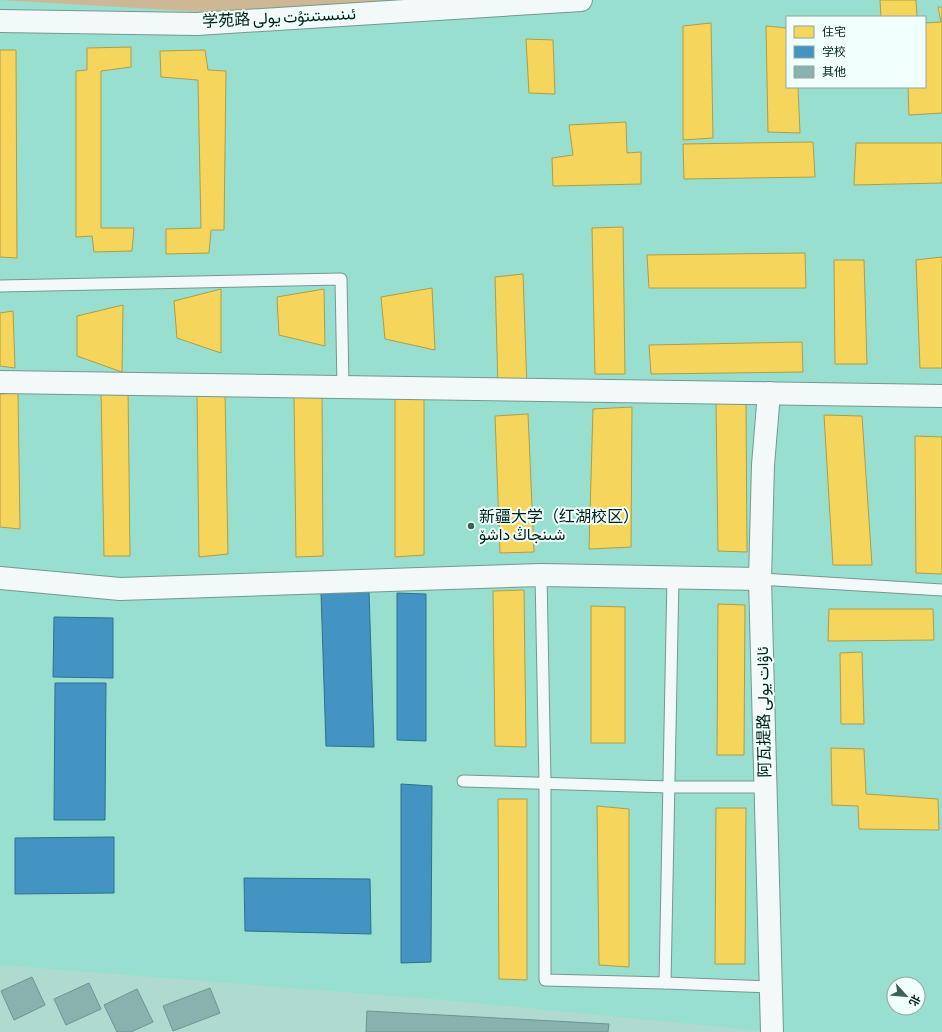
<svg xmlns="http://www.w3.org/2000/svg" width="942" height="1032" font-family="'Alegreya Sans',Vazirmatn,'Noto Sans SC',sans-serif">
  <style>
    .built { fill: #98dfcf; fill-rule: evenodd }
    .green { fill: #ccb894 }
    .homes { fill: #f6d55c; stroke: #ac9e48 }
    .schools { fill: #4393c3; stroke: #2f7090 }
    .building { fill: #89b2ae; stroke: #6d9490 }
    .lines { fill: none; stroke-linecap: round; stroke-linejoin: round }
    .lane-casing { stroke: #749890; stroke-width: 13 }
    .street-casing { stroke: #749890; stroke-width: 24 }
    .lane { stroke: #f3f9f8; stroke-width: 11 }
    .street { stroke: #f3f9f8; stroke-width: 22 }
    .poi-dot { fill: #3d6058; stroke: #f0fffb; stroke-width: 1.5 }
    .labels { text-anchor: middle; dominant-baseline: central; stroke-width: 4; stroke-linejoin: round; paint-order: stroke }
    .street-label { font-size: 16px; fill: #001e18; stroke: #f0fffb }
    .poi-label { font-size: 16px; fill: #001e18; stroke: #f0fffb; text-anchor: start }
  </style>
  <rect width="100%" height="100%" fill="#aedad0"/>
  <path class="built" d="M0,0h942v1032h-168l-328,-32 -446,-35zM787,17h138v70h-138zM894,984h24v24h-24z"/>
  <polygon class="green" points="0,0 471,0 240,14"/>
  <g class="homes">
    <polygon points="880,0 916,0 917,17 881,17"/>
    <polygon points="938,7 942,7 942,113 909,115 908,87 925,87 925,23 941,22"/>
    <polygon points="711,23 713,138 683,140 683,26"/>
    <polygon points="766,26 787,28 787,87 798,87 800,133 768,132"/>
    <polygon points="526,39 553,40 555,94 529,93"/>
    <polygon points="131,47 131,67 101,71 101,228 134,228 132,251 94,252 92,236 76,237 76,71 87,70 87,48"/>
    <polygon points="0,50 16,50 17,258 0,257"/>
    <polygon points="205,50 208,70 226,71 224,230 211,230 209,253 166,254 166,229 201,228 198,80 161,77 160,51"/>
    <polygon points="626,122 627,153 641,152 641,184 553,186 552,158 573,155 569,125"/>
    <polygon points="813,142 815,177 684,179 683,144"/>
    <polygon points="856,143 942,143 942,183 854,185"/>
    <polygon points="623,227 625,374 595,374 592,228"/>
    <polygon points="805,253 806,288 649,288 647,255"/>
    <polygon points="942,257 942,368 920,368 916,260"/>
    <polygon points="834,260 864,260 867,364 835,364"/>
    <polygon points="523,274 527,389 498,388 495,277"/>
    <polygon points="432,288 435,350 385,339 381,297"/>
    <polygon points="221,289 221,353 177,338 174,301"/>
    <polygon points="324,289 325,346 279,335 277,297"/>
    <polygon points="123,305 122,372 77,356 77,316"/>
    <polygon points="13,311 15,368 0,366 0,313"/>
    <polygon points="802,342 803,372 651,374 649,345"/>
    <polygon points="128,388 130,556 104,556 101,391"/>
    <polygon points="18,393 20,529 0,527 0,394"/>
    <polygon points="225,394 228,554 199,557 197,395"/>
    <polygon points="424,394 424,555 395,557 395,396"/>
    <polygon points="294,395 322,395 323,556 296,557"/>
    <polygon points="746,402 747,552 718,551 716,403"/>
    <polygon points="632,407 631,547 589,549 593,409"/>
    <polygon points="528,414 534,552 500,553 495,416"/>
    <polygon points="824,415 862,416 872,565 833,565"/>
    <polygon points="915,436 942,437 942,574 916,573"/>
    <polygon points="524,590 526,747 495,746 493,591"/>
    <polygon points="718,604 745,605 744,755 717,755"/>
    <polygon points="591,606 625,607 625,743 591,743"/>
    <polygon points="829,609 933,609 934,640 828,641"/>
    <polygon points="862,652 864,724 841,724 840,653"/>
    <polygon points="831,748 864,749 866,794 938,799 939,830 859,829 858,806 832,805"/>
    <polygon points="498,799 527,799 527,980 499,979"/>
    <polygon points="597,806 629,809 629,967 599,965"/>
    <polygon points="716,808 746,808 745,964 715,964"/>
  </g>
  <g class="schools">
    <polygon points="369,591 374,747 326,746 321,593"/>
    <polygon points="397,593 426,594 426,741 397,740"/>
    <polygon points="54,617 113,618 113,678 53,677"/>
    <polygon points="55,683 106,683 105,820 54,820"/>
    <polygon points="401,784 432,786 431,962 401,963"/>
    <polygon points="114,837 114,893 15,894 15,838"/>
    <polygon points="244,878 370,879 371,934 245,931"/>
  </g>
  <g class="building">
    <polygon points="32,977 45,1005 14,1020 1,991"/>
    <polygon points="89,983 101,1009 66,1025 54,999"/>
    <polygon points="210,988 220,1013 173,1031 163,1006"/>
    <polygon points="137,989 153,1022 131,1032 117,1032 104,1005"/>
    <polygon points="367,1011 609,1024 608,1032 366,1032"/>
  </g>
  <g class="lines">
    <g class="lane-casing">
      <g id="lane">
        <polyline points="0,286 341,279 343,386"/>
        <polyline points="541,575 545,783 545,980 665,983"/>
        <polyline points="673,577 665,983 771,987"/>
        <polyline points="760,579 942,590"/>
        <polyline points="463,781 669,787 766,787"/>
      </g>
    </g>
    <g class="street-casing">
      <g id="street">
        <polyline points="0,21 197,24 581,0"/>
        <polyline points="0,382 942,396"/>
        <polyline points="769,393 763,465 760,579 772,1032"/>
        <polyline points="0,578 120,589 541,575 760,579"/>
      </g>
    </g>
    <use href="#lane" class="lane"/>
    <use href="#street" class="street"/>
  </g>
  <circle class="poi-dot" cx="471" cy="526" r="4"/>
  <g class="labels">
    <g class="street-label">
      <text transform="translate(279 18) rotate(-3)">学苑路 ئىنىستىتۇت يولى</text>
      <text transform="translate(764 712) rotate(-91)">阿瓦提路 ئاۋات يولى</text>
    </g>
    <g class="poi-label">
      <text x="479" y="517">新疆大学（红湖校区）<tspan x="479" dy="18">شىنجاڭ داشۆ</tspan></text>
    </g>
  </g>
  <rect x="786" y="16" width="140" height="72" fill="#f0fffb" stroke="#90a5a0"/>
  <rect x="794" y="26" width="20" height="12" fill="#f6d55c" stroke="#90a5a0"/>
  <text x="822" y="36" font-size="12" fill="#001e18">住宅</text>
  <rect x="794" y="46" width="20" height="12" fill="#4393c3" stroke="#90a5a0"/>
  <text x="822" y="56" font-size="12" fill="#001e18">学校</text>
  <rect x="794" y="66" width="20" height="12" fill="#89b2ae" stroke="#90a5a0"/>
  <text x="822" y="76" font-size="12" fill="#001e18">其他</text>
  <g transform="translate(906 996) rotate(117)"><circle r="19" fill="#f0fffb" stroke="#90a5a0"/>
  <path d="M0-3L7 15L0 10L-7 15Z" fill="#3d6058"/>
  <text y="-6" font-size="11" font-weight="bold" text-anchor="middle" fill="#001e18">北</text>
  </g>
</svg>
